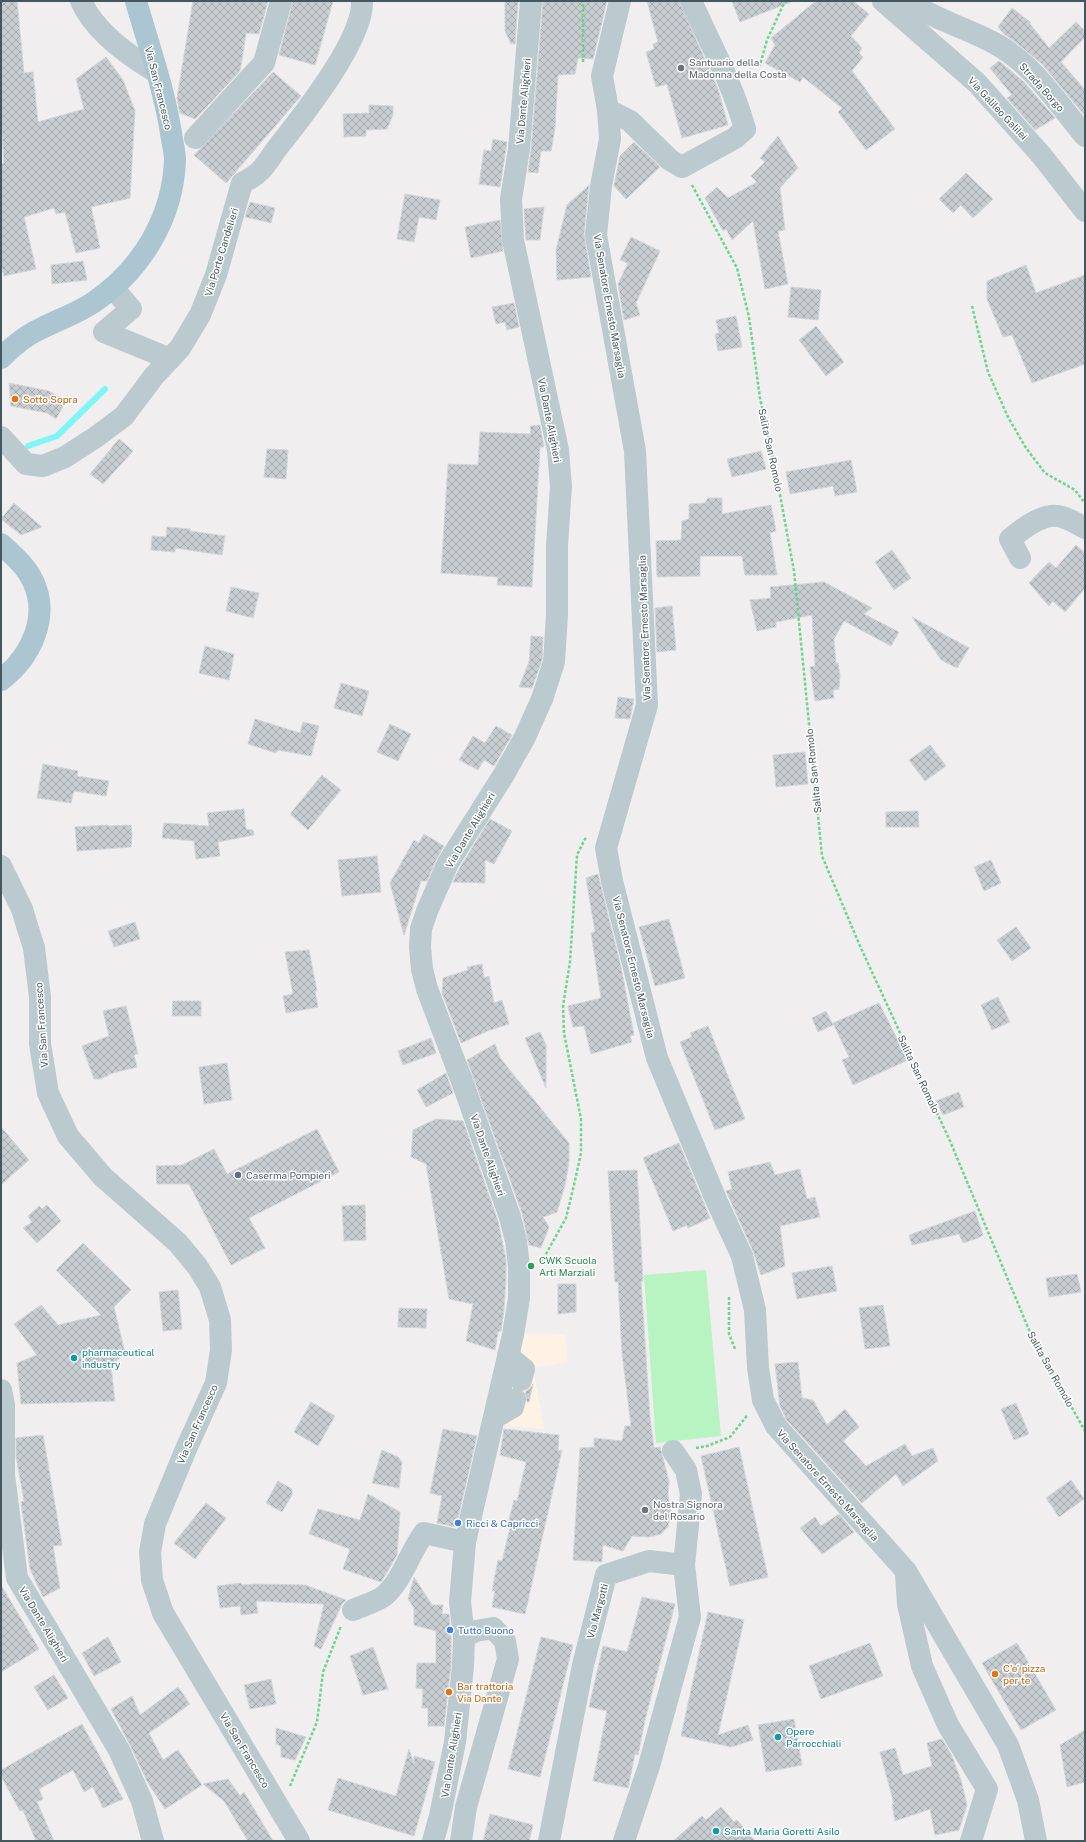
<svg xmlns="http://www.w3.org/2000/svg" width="1086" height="1842" font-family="'Public Sans',sans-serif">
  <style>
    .commercial { fill: #fef2e5 }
    .park { fill: #b7f4c2 }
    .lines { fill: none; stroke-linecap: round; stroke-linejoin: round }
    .stream { stroke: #7ff6f6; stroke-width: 6 }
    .building { fill: url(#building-cross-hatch); stroke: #d1d6db }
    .path { stroke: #6bd68b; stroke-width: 2.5; stroke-dasharray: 3 2; stroke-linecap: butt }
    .minor { stroke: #bacacf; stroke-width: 22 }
    .major { stroke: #abc6d1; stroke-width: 22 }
    .worship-dot { fill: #6b7280; stroke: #fff; stroke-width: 1.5 }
    .food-dot { fill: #e8710a; stroke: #fff; stroke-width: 1.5 }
    .service-dot { fill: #5c6f8a; stroke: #fff; stroke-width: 1.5 }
    .leisure-dot { fill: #2e9e5b; stroke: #fff; stroke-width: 1.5 }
    .culture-dot { fill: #0f9aa8; stroke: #fff; stroke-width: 1.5 }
    .shop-dot { fill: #3f7fe0; stroke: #fff; stroke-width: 1.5 }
    .labels { text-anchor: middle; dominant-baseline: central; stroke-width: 3; stroke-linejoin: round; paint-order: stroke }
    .worship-label { font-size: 10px; fill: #5b616d; stroke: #fff; text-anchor: start }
    .street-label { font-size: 10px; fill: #44575e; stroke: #fff }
    .food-label { font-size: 10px; fill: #c56008; stroke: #fff; text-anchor: start }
    .service-label { font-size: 10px; fill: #4e5e75; stroke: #fff; text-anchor: start }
    .leisure-label { font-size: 10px; fill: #27864d; stroke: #fff; text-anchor: start }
    .culture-label { font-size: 10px; fill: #0d838f; stroke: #fff; text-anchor: start }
    .shop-label { font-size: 10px; fill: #366cbe; stroke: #fff; text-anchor: start }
  </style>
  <defs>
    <pattern id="building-cross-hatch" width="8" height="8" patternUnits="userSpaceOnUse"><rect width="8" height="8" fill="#c8cdd2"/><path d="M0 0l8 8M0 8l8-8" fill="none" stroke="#a4a9ae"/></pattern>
  </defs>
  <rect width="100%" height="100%" fill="#f1eeef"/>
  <polygon class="commercial" points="518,1333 565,1334 568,1362 533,1368 544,1429 498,1425"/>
  <polygon class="park" points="706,1270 721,1436 656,1443 644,1275"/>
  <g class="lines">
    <polyline class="stream" points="28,446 57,436 105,389"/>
  </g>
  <g class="building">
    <polygon points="1,1 17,1 24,73 33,72 38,122 84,109 76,79 106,57 123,80 135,111 130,198 91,207 100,248 76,253 65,212 56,214 54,208 24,217 36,269 4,276 1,265 1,164 4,163 1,120"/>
    <polygon points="193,1 268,1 259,34 246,33 244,46 242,45 244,47 240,71 195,119 180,113 177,98"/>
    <polygon points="293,1 333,1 315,65 279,55"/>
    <polygon points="505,1 518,1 515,44 511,44 505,31"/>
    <polygon points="543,1 607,1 593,59 578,58 575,74 558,75 555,128 551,151 541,151 538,173 528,172 531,150"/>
    <polygon points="647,1 679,1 718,89 728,125 682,138 667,84 656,87 646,52 654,49 653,44 658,42"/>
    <polygon points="732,1 791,1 791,2 740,22"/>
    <polygon points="816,1 853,1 869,14 851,36 862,48 859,53 863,57 852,71 895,129 866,150 838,112 842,108 803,77 800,82 765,63 775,45 771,38"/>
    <polygon points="1012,8 1030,22 1030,24 1049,48 1076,22 1085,31 1085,37 1061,62 1085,90 1085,116 1043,65 1017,43 1004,34 998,27"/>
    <polygon points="999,61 1024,82 1055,118 1035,130 1007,98 1012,95 990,68"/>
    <polygon points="273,72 301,96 226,183 194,155"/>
    <polygon points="369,105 393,106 393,115 387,129 366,130 366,136 344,137 343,114 369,113"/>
    <polygon points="778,136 798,168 780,188 785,230 778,231 788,284 765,289 753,221 732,240 726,229 723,231 705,198 717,187 728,198 757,182 751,176 765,162 760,158"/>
    <polygon points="493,139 507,142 500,187 479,184 484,150 491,151"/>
    <polygon points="634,142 660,167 626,199 614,186 620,156"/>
    <polygon points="966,173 993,199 973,218 961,205 953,213 939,199"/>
    <polygon points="589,185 584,234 591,277 557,280 556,250 567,205"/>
    <polygon points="405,194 440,200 436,220 419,217 414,242 397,239"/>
    <polygon points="250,202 275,208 271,223 245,217"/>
    <polygon points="544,207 540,240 526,240 524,209"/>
    <polygon points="500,220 503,251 471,258 465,227"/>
    <polygon points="631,237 660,251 636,303 640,315 624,320 618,284 628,263 620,260"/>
    <polygon points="83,261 87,280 52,284 51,265"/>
    <polygon points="1026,265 1036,293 1085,275 1085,364 1032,383 1012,335 1003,337 987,299 987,281"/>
    <polygon points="791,287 821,290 818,320 788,317"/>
    <polygon points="514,303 519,327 507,330 505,322 496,324 492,307"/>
    <polygon points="736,316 742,347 718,351 715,334 719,333 716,320"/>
    <polygon points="816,326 844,362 826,376 799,340"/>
    <polygon points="9,383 49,391 66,401 56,419 47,413 11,406"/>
    <polygon points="540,425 544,447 540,447 532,587 497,585 498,577 441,573 448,464 478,465 480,432 531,434 530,426"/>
    <polygon points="119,439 133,451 103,484 90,474"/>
    <polygon points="267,449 288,450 286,479 264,477"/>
    <polygon points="761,451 766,469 732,477 727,459"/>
    <polygon points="851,460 857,492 835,496 833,486 790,494 786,472"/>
    <polygon points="708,498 722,498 722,514 771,505 776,531 770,533 777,575 745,575 742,556 700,556 700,576 657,577 656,541 681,540 682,521 689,519 689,504 705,503"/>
    <polygon points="14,503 42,527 21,535 1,519"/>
    <polygon points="167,527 190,529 190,531 225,536 222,555 175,548 175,552 151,550 152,536 166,537"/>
    <polygon points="1076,545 1085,553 1085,588 1065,612 1053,601 1049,606 1029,583 1049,562 1056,568"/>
    <polygon points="892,550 911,578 894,590 875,562"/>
    <polygon points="824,582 872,608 864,614 899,632 891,646 844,621 834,639 836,663 838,663 840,675 839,689 833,690 834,698 815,701 810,667 815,666 812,615 776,622 776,627 757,631 750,600 771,598 770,587"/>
    <polygon points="231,587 259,593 253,618 226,611"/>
    <polygon points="672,606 676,650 657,652 655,608"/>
    <polygon points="912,617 969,648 957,668 941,660"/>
    <polygon points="531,636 543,637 542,660 532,688 519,687 529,662"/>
    <polygon points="205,646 234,654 229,680 199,673"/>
    <polygon points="341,683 369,691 362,716 334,708"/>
    <polygon points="618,697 634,699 630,719 615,718"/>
    <polygon points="255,719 300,733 303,722 319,726 311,756 278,750 276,753 248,744"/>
    <polygon points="390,724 411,734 398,761 377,752"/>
    <polygon points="496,726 512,735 494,766 484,760 478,770 459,760 473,736 485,743"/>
    <polygon points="930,745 946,766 925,781 909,760"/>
    <polygon points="805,752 808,784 776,787 773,755"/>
    <polygon points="43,764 78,771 77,776 109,781 106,796 74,791 71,803 37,798"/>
    <polygon points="322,775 341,790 308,830 290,814"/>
    <polygon points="244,809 246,829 253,830 254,835 218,842 220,856 196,859 194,841 162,838 164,823 209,826 207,813"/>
    <polygon points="918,811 919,827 886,827 886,812"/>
    <polygon points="490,819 512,831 494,864 485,860 485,883 453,882 459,869"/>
    <polygon points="108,825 108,826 131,825 132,835 131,847 77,851 75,827"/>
    <polygon points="424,834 444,846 437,858 427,881 421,881 404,935 390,883 414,840 419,843"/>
    <polygon points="377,856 381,892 342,896 338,860"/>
    <polygon points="991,860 1001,883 984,891 974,867"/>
    <polygon points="598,874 621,967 634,1035 630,1036 632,1042 591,1054 584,1026 573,1027 568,1006 601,998 591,933 595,932 586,878"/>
    <polygon points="669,919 685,978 655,986 639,927"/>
    <polygon points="135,922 140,939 114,947 108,931"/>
    <polygon points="1016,927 1031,948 1012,961 997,940"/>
    <polygon points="309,950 317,991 315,991 318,1007 286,1013 283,996 293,994 285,952"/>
    <polygon points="482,964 484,978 489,976 494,1003 502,1000 509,1024 490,1030 461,1043 442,993 443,978 468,970 467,967"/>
    <polygon points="998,997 1010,1022 992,1030 981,1005"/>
    <polygon points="173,1001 201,1001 201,1016 172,1016"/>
    <polygon points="879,1003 908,1060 853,1085 842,1060 849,1057 833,1023"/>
    <polygon points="126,1006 138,1054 134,1055 137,1067 109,1074 109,1075 100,1079 94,1079 82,1046 109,1036 103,1011"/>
    <polygon points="826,1011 833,1025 818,1032 812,1018"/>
    <polygon points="708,1026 745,1119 715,1130 680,1042 692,1037 690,1033"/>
    <polygon points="540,1032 546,1045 546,1088 525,1038"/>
    <polygon points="431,1038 436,1053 403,1065 398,1051"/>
    <polygon points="495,1044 500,1058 569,1143 569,1162 565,1185 557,1212 543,1217 549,1227 541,1248 529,1245 522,1213 467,1060"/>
    <polygon points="227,1063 232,1100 204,1104 199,1067"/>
    <polygon points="446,1073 453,1093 426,1107 417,1090"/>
    <polygon points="959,1092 964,1107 943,1115 936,1101"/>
    <polygon points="436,1119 463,1121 498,1221 506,1260 506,1278 504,1310 501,1331 498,1332 495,1350 466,1341 473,1304 449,1299 426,1164 411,1157 413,1130"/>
    <polygon points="1,1127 29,1160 1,1185"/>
    <polygon points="317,1129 339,1172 249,1218 265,1248 231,1265 189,1184 157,1184 156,1166 182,1165 214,1149 227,1174"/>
    <polygon points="679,1143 710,1218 688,1228 687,1225 673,1231 643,1158"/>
    <polygon points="770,1162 775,1175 800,1169 807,1199 815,1197 820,1217 780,1226 785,1266 761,1275 753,1251 726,1191 732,1189 728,1172"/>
    <polygon points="637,1170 643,1281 641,1281 650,1418 654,1448 660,1447 669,1481 668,1495 671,1513 668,1527 661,1534 649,1537 632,1536 623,1551 603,1545 602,1562 573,1560 580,1448 594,1447 594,1438 622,1441 625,1426 631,1426 622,1353 618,1282 615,1282 608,1171"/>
    <polygon points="47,1205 61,1221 37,1243 23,1228 32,1222 28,1216 39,1206 42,1209"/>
    <polygon points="365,1205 366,1240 344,1241 342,1206"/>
    <polygon points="975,1211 983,1235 978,1238 963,1243 959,1234 912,1245 909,1235"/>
    <polygon points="83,1243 131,1290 114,1307 125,1353 111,1366 115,1401 21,1404 17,1363 37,1355 14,1324 41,1305 58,1325 101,1315 56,1270"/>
    <polygon points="832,1266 837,1291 797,1299 792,1273"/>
    <polygon points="1077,1274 1081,1292 1049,1297 1046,1278"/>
    <polygon points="558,1284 576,1284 576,1312 558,1314"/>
    <polygon points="178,1290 182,1329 163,1331 159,1292"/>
    <polygon points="883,1305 890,1346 865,1349 859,1308"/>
    <polygon points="399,1308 427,1309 426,1328 398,1327"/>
    <polygon points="798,1362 802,1398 813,1400 827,1425 845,1409 859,1427 843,1441 866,1466 905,1444 912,1456 933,1448 938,1461 903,1486 896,1474 862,1503 786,1419 780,1406 775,1364"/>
    <polygon points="533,1384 529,1402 527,1402 525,1392 529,1389"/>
    <polygon points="311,1402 335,1416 318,1446 294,1432"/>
    <polygon points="1016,1403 1029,1434 1014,1440 1001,1409"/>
    <polygon points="443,1429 477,1436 456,1527 437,1523 442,1496 430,1493"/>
    <polygon points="504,1429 559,1435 558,1451 562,1450 525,1614 492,1607 495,1591 492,1591 498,1560 502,1561 510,1528 507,1528 514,1500 517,1501 526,1462 500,1455"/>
    <polygon points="43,1435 62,1545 53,1546 60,1588 43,1597 30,1569 21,1502 24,1501 16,1456 16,1438"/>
    <polygon points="739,1447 768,1577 730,1586 701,1456"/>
    <polygon points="382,1450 398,1457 402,1462 399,1488 372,1483"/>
    <polygon points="1071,1480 1084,1499 1059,1517 1046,1498"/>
    <polygon points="278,1481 292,1489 292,1495 282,1512 266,1503"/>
    <polygon points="368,1494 400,1512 397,1555 381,1582 343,1569 350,1549 309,1534 318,1509 360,1520"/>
    <polygon points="206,1503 226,1518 195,1559 174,1543"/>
    <polygon points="839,1514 854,1532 822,1554 800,1528 815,1517 821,1526"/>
    <polygon points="414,1577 432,1605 443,1605 442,1614 449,1614 451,1638 451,1665 444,1726 428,1726 428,1708 422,1708 423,1689 416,1688 417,1663 436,1663 436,1631 414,1625 414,1608 408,1599"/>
    <polygon points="241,1583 242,1585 257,1584 305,1585 346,1600 342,1604 321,1649 314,1646 324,1604 256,1601 258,1613 241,1615 240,1606 220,1608 217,1586"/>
    <polygon points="1,1585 39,1649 1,1672"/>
    <polygon points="642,1597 675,1604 645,1720 638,1755 635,1754 628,1788 593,1781 607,1711 589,1707 603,1646 627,1652"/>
    <polygon points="708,1612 744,1620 718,1735 748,1725 753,1740 731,1747 681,1736"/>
    <polygon points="108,1637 121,1662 94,1676 82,1653"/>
    <polygon points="541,1637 573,1645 540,1777 508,1769"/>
    <polygon points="870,1643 883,1676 821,1699 809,1666"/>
    <polygon points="1017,1643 1056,1710 1021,1730 982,1663"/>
    <polygon points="373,1647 388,1689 363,1695 350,1656"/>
    <polygon points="54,1675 68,1698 48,1710 34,1687"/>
    <polygon points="271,1679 276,1704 250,1709 244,1685"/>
    <polygon points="178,1687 190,1704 149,1733 163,1760 178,1750 202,1785 165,1809 148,1783 130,1745 111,1709 132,1696 140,1715"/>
    <polygon points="794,1719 802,1765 766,1772 758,1725"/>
    <polygon points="82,1724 123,1799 103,1808 93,1787 84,1792 73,1770 39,1789 43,1799 37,1802 54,1841 36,1841 23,1810 20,1811 1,1776 1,1770"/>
    <polygon points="276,1728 306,1737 295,1760 281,1757 281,1746 276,1744"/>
    <polygon points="1085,1730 1085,1782 1067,1787 1060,1745"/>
    <polygon points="942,1739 951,1754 961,1780 967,1805 959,1830 935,1835 930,1809 895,1821 892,1804 894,1804 880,1752 895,1748 903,1775 932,1766 927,1743"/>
    <polygon points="409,1749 414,1764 414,1756 435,1762 414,1836 328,1810 338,1778 396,1796"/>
    <polygon points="228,1779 240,1796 244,1792 273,1841 248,1841 224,1801 203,1784"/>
    <polygon points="721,1807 734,1822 737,1820 755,1841 673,1841 702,1816 706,1820"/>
    <polygon points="490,1814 533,1825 529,1841 483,1841"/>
  </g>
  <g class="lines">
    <g class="path">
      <polyline points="583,62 583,1"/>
      <polyline points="743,62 757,66 760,65 767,40 785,1"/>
      <polyline points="692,185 737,268 749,317 760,398 776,473 794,571 822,856 860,946 950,1141 1032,1337 1085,1431"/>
      <polyline points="972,306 988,372 1008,417 1026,448 1045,473 1075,490 1084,502"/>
      <polyline points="541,1263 566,1218 574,1185 581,1153 581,1119 564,1033 563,1006 570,962 577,855 586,837"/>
      <polyline points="729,1297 729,1334 735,1349"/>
      <polyline points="696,1448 707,1446 730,1437 746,1417 746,1414"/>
      <polyline points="290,1786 317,1722 323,1672 341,1626"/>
    </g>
    <g class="minor">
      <path d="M81,1c13,30 48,55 75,71"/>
      <polyline points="620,1 602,76 608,110 610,139 601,186 596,235 635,451 647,705 606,848 612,881 657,1058 717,1202 742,1256 755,1310 758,1368 763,1400 776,1426 906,1571 1008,1745 1028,1800 1036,1841"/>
      <polyline points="883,1 977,83 1042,156 1085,211"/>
      <path d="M908,1c27,19 59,27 88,43 37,20 62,60 89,92"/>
      <path d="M608,110l22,11 40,39 12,7 53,-29 10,-9c-12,-44 -35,-86 -54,-128"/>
      <polyline points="195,138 264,63 281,1"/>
      <polyline points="113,288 131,309 104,332 170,359"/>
      <path d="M1,437l25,27 17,2 22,-9 31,-20 28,-21 30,-40 26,-28 20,-33 16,-40 26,-92c6,-3 13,-7 18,-12 7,-7 12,-16 18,-24 24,-30 86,-108 84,-146"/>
      <path d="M1020,558l-10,-19c12,-10 35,-28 52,-22 8,2 15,7 23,11"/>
      <polyline points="1,866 22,909 34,948 40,997 40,1044 48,1093 68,1136 103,1177 178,1243 197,1266 210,1287 220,1320 221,1350 216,1383 186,1449 155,1524 150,1552 152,1580 163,1613 299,1841"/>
      <polyline points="508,1356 524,1369 521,1380"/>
      <polyline points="1,1390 4,1405 4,1475 17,1578 119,1750 142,1801 153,1841"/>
      <polyline points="494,1418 513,1407 515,1399"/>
      <polyline points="673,1451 686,1470 691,1494 684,1565"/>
      <polyline points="906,1574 908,1604 922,1666 948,1725 987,1789 971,1841"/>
      <path d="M353,1610c9,-4 23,-8 31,-14 18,-15 26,-44 40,-63l41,9"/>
      <polyline points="433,1841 440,1816 455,1742 463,1666 464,1637 460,1602 465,1542 513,1335 519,1298 519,1266 516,1241 510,1217 462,1081 427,989 422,969 420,947 421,929 427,911 448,863 503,776 525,737 542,699 554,662 557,614 557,546 561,486 558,450 513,240 511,199 519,149 531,1"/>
      <polyline points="461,1841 466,1807 508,1659 505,1641 493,1628 476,1631 464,1637"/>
      <polyline points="549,1841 583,1665 606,1575 649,1561 684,1565 690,1617 649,1766 624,1841"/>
    </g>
    <g class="major">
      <path d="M1,358c12,-12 25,-23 41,-30 18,-9 36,-15 52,-26 47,-32 79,-84 81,-142 0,-9 -3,-18 -4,-27 -7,-45 -23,-89 -35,-132"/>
      <path d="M1,544c12,11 25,22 32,37 17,36 -2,76 -32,99"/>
    </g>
  </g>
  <g class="worship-dot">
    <circle cx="681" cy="68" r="4"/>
    <circle cx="645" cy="1510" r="4"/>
  </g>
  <g class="food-dot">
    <circle cx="15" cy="399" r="4"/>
    <circle cx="995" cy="1674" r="4"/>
    <circle cx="449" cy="1692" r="4"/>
  </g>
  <circle class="service-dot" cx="238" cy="1175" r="4"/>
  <circle class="leisure-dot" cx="531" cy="1266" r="4"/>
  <g class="culture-dot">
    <circle cx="74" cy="1358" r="4"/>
    <circle cx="778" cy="1737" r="4"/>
    <circle cx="716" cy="1831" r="4"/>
  </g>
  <g class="shop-dot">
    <circle cx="458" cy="1523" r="4"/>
    <circle cx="450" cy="1630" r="4"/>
  </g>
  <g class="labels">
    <g class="worship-label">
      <text x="689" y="62">Santuario della<tspan x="689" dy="12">Madonna della Costa</tspan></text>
      <text x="653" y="1504">Nostra Signora<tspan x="653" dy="12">del Rosario</tspan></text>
    </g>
    <g class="street-label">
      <text transform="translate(1042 87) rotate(48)">Strada Borgo</text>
      <text transform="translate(159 88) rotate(76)">Via San Francesco</text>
      <text transform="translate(523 101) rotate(-85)">Via Dante Alighieri</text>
      <text transform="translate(998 108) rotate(47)">Via Galileo Galilei</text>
      <text transform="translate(221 252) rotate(-73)">Via Porte Candelieri</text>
      <text transform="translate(610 306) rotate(80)">Via Senatore Ernesto Marsaglia</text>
      <text transform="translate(550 420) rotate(79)">Via Dante Alighieri</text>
      <text transform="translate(771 450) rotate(78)">Salita San Romolo</text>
      <text transform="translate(644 628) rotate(-92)">Via Senatore Ernesto Marsaglia</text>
      <text transform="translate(813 771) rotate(-96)">Salita San Romolo</text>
      <text transform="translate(470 830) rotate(-59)">Via Dante Alighieri</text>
      <text transform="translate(634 967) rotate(76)">Via Senatore Ernesto Marsaglia</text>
      <text transform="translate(41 1025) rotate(-94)">Via San Francesco</text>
      <text transform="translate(919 1074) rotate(65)">Salita San Romolo</text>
      <text transform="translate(488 1155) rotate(71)">Via Dante Alighieri</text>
      <text transform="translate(1051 1369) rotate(61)">Salita San Romolo</text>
      <text transform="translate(197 1424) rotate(-66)">Via San Francesco</text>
      <text transform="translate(828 1485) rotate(48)">Via Senatore Ernesto Marsaglia</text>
      <text transform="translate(597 1611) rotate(-75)">Via Margotti</text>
      <text transform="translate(44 1624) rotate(59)">Via Dante Alighieri</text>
      <text transform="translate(245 1750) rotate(59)">Via San Francesco</text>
      <text transform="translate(451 1755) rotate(-81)">Via Dante Alighieri</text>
    </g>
    <g class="food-label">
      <text x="23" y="399">Sotto Sopra</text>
      <text x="1003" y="1668">C'e' pizza<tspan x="1003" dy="12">per te</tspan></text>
      <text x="457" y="1686">Bar trattoria<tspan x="457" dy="12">Via Dante</tspan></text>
    </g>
    <g class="service-label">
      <text x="246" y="1175">Caserma Pompieri</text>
    </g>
    <g class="leisure-label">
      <text x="539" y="1260">CWK Scuola<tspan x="539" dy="12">Arti Marziali</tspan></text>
    </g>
    <g class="culture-label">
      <text x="82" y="1352">pharmaceutical<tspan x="82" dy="12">industry</tspan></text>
      <text x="786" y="1731">Opere<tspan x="786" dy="12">Parrocchiali</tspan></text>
      <text x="724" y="1831">Santa Maria Goretti Asilo</text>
    </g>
    <g class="shop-label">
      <text x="466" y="1523">Ricci &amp; Capricci</text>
      <text x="458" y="1630">Tutto Buono</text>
    </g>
  </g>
  <rect width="1086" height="1842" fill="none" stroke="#44575e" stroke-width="4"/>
</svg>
